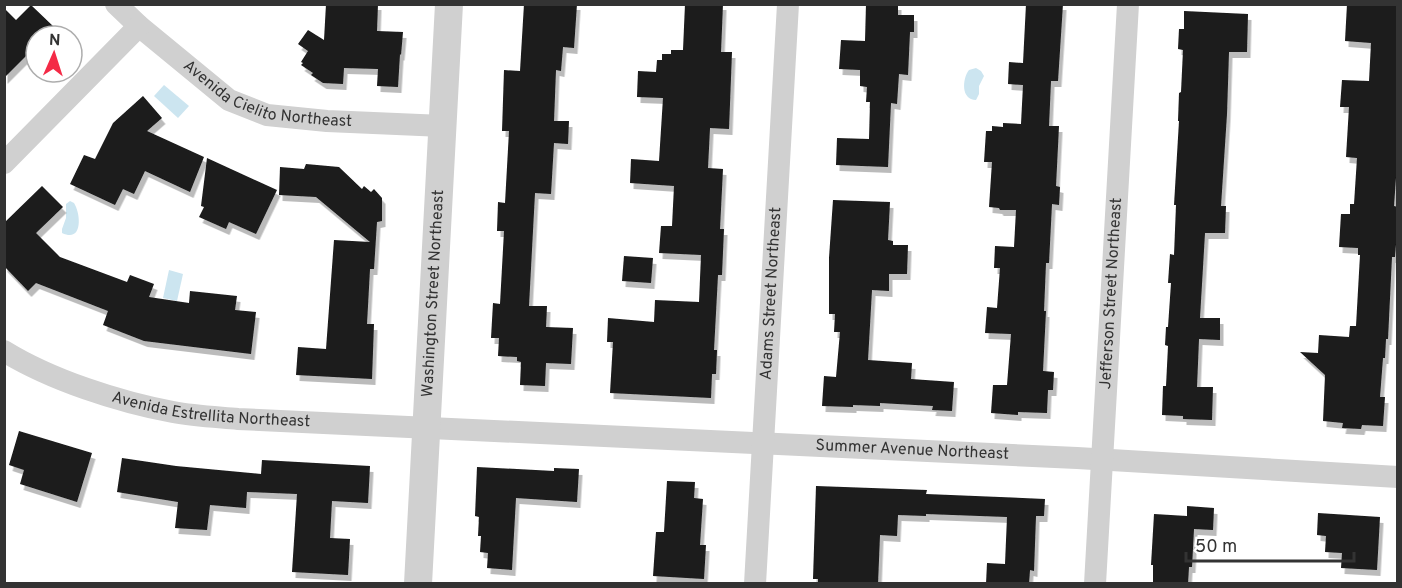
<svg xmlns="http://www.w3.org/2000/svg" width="1402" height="588" font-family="Overpass,sans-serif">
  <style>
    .water { fill: #cce5f0 }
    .building { fill: #1a1a1a; filter: url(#shadow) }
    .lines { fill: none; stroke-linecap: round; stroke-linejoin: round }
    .minor { stroke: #d0d0d0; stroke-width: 22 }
    .tertiary { stroke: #d0d0d0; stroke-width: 28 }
    .labels { text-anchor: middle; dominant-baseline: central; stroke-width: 6; stroke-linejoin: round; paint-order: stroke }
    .street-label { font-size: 16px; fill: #333; stroke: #fff }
  </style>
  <defs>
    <filter id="shadow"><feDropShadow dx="3.5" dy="6" stdDeviation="0" flood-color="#0004"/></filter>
  </defs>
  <rect width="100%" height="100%" fill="#fff"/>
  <g class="water">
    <path d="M976,68l5,3 3,5 -5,10v8l-3,6c-15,0 -14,-21 -7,-30z"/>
    <polygon points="164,85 189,106 178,118 154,96"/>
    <path d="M70,201l4,2c7,11 9,40 -12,30v-4l4,-11v-14z"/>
    <polygon points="169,270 183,274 177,301 163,298"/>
  </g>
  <g class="building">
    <polygon points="326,4 378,4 377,31 403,32 401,55 400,54 398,87 377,86 378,69 344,68 343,84 323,83 311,75 313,73 301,65 303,63 301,62 308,51 298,44 308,30 324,40"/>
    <polygon points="524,4 577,4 574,48 563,47 561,71 556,70 554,121 569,121 568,144 554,143 551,194 535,193 529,306 547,306 546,327 573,328 571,364 546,363 545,386 520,385 521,362 517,361 517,357 498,356 499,338 491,338 493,303 500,304 504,231 497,231 498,202 505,203 509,131 502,131 504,70 520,71"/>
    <polygon points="685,4 723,4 721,52 732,52 729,129 710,128 708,168 723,169 720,229 724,229 722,275 718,275 714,350 717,350 716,374 712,374 711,398 610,393 613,342 607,342 608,318 654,322 655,300 699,302 701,255 659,253 661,226 672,226 674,186 630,183 631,159 659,161 663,98 637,97 638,71 656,72 657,60 662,60 662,54 671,54 671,50 683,50"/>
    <polygon points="866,4 898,4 898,15 914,15 914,32 910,32 908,75 899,74 897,104 891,103 888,167 836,165 837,138 869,139 870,102 866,102 867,87 860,86 860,70 839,69 841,40 865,41"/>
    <polygon points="1026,4 1063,4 1058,81 1051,81 1049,126 1059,126 1056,186 1060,187 1059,205 1052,204 1049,263 1046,263 1044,311 1046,311 1043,371 1054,372 1053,390 1048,390 1047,413 1018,412 1018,415 991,413 993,385 1007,385 1011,334 985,333 987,307 997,308 1000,268 994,268 995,246 1014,247 1016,210 1000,210 999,208 989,207 992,162 984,162 986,131 992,131 992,126 1003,127 1003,123 1021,124 1023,85 1008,84 1009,62 1023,63"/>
    <polygon points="1347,4 1398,4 1398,149 1394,206 1398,207 1398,219 1395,257 1392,257 1388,339 1386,339 1385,358 1383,358 1380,397 1385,397 1383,426 1362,425 1361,429 1342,428 1343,423 1323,421 1325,375 1300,352 1318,353 1319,335 1349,337 1350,326 1356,326 1360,255 1358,255 1358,248 1339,247 1341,214 1350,214 1350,204 1354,204 1357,158 1346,157 1349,107 1340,107 1342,80 1369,81 1371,43 1345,41"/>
    <polygon points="31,5 54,27 45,36 36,36 36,46 4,78 4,8 16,20"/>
    <polygon points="1184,11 1248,14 1247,52 1229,52 1227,114 1221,206 1226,206 1225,233 1205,233 1200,318 1220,318 1220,340 1199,339 1197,387 1213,387 1212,420 1183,419 1183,416 1162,415 1163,386 1166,386 1168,346 1165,345 1166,327 1168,327 1171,283 1168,283 1170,254 1174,255 1176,205 1174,205 1179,121 1178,121 1179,93 1181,92 1183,50 1178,49 1179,29 1184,29"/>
    <polygon points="143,96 162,118 147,131 204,157 190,192 145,171 134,194 123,189 115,205 70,184 84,155 95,159 113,123"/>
    <polygon points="207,158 277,190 256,234 229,222 226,229 199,217 204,207 201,206"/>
    <polygon points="306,164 339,167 362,189 364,186 371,192 374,189 382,198 382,221 377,222 374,269 370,269 367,324 374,324 372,379 296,375 298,347 326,349 334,240 370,242 316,197 279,195 280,167 304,169"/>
    <polygon points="42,186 63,207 36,233 60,257 127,282 130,275 154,284 149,297 189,303 190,291 237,296 235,310 256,312 251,354 144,341 103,325 108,311 36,283 28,291 4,266 4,223"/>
    <polygon points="833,200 890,202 888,240 893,241 893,245 908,245 907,274 889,274 889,291 872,290 868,360 912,363 911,379 954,382 952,411 932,410 933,406 880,403 880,406 853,405 853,407 822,406 824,376 836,377 840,332 834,332 835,314 829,314 829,258"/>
    <polygon points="624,256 653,258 651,283 622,281"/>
    <polygon points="19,431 92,453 77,502 20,484 24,470 9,465"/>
    <polygon points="122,458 176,466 261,474 262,460 370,466 368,503 332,501 330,538 350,539 348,575 292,572 297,494 247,492 246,508 210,505 207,530 175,528 178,502 117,492"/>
    <polygon points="477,467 554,471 554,468 579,469 577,502 516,498 512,570 487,568 488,553 480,552 481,536 478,536 479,517 475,516"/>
    <polygon points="667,481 695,482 694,498 703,499 700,545 706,545 704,579 653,576 656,532 664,532"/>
    <polygon points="816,486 927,490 926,494 1045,499 1044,516 1036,516 1034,571 1030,570 1029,584 986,584 987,563 1005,564 1007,517 926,514 926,516 898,515 897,536 880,535 878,584 818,584 818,579 813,579"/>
    <polygon points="1187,506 1214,508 1213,530 1194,529 1192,567 1189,567 1188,584 1153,584 1153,565 1151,565 1154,514 1187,516"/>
    <polygon points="1318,513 1380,517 1377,570 1341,568 1342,553 1325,552 1326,536 1317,535"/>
  </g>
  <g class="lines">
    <g class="minor">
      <path id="s1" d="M116,4l23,22 90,74 38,15 60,6 116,5"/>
      <polyline points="4,163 139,26"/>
      <path id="s2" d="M4,351c47,29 115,51 169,61 21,4 43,5 65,7l839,39 321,19"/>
      <path id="s3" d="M755,584l33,-580"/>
      <path id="s4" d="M1095,584l33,-580"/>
    </g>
    <path class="tertiary" id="s5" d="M418,584l31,-580"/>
  </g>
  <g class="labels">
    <g class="street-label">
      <text stroke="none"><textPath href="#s1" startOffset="183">Avenida Cielito Northeast</textPath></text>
      <text stroke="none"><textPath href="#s5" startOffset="291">Washington Street Northeast</textPath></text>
      <text stroke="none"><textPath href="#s3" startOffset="291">Adams Street Northeast</textPath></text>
      <text stroke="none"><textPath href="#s4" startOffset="291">Jefferson Street Northeast</textPath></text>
      <text stroke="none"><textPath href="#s2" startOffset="218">Avenida Estrellita Northeast</textPath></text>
      <text stroke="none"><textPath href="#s2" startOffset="921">Summer Avenue Northeast</textPath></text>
    </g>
  </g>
  <rect width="1402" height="588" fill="none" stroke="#333333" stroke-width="12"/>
  <g transform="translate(54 54) rotate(3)"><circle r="28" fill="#ffffff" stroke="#adadad" stroke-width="1.5"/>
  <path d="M0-4.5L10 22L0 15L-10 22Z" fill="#f42a46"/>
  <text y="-9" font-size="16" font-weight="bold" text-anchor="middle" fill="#333333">N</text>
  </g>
  <path d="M1186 552v9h168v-9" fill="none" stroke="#333333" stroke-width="3"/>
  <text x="1195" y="552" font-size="18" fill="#333333" stroke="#ffffff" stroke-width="4.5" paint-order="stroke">50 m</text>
</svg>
